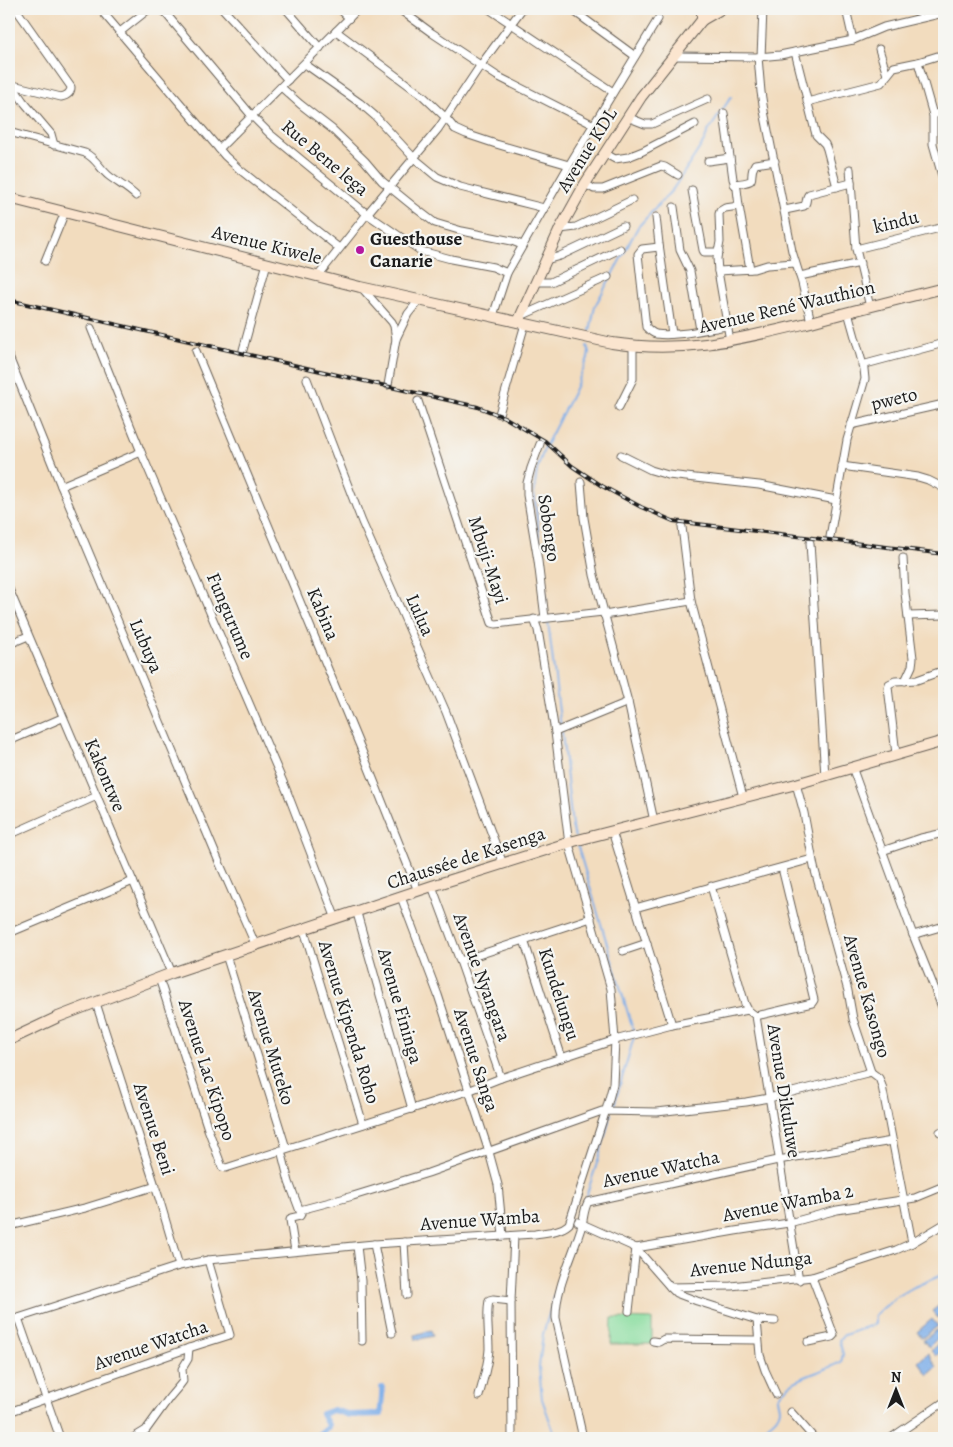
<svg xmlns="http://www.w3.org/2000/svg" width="953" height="1447" font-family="Alegreya,serif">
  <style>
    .green { fill: #89dd9f; stroke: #527c5e }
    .water { fill: #7dade8; stroke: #4c6482 }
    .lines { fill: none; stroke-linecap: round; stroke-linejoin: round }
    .stream { stroke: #7dade8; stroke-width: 2 }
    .canal { stroke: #7dade8; stroke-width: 6 }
    .street-casing { stroke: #675f55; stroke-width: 9 }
    .secondary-casing { stroke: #675f55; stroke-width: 12 }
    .street { stroke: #fff; stroke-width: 7 }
    .secondary { stroke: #fbe5cf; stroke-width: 10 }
    .rail-casing { stroke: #1c1c1c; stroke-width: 4 }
    .rail { stroke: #f6f6f2; stroke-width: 2; stroke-dasharray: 5.5; stroke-linecap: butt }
    .poi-dot { fill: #b5179e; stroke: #f6f6f2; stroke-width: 2 }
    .labels { text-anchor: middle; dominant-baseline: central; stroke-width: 4.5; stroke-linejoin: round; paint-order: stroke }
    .street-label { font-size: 19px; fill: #1c1c1c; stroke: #f6f6f2 }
    .poi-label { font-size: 19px; font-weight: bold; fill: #1c1c1c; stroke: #f6f6f2; text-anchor: start }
  </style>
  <rect width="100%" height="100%" fill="#f6f6f2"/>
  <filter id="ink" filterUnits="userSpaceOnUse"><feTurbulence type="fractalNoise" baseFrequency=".02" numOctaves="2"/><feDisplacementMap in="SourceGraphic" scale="10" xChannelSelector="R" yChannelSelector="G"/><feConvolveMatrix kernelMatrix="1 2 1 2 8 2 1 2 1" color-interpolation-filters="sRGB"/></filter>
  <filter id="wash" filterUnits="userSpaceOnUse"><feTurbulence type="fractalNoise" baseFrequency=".0096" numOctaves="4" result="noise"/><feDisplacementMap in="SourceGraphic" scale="20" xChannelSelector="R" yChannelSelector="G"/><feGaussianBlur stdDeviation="1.12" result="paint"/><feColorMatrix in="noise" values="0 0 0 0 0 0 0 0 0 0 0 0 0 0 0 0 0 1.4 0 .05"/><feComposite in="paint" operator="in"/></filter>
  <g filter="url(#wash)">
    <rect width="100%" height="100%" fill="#f2dcbe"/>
    <polygon class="green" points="612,1318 652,1319 652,1344 611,1344"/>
    <g class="water">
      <polygon points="941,1304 944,1309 944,1314 938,1318 932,1311"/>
      <polygon points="932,1319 938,1326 922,1338 917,1332"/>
      <polygon points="940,1328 943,1333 929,1347 923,1340"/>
      <polygon points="431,1330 433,1336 416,1340 415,1335"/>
      <polygon points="944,1337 944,1349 936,1356 931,1351"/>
      <polygon points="928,1353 937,1367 928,1375 918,1362"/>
    </g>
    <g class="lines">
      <g class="stream">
        <polyline points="590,331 595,306 638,227 673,189 705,140 707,133 731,97"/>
        <polyline points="546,599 534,492 537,470 544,449 574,391 588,358 589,352 587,346"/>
        <polyline points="548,621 561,728"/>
        <polyline points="562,732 572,826 575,837"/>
        <polyline points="577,844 633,1030"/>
        <polyline points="613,1109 634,1037"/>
        <polyline points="580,1215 599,1157 611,1114"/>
        <polyline points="556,1438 542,1399 539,1367 543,1334 576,1225"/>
        <path d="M716,1438c10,-4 20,-3 31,-4 11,-2 32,-13 33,-25 0,-4 -2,-8 -2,-12 15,-21 41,-23 63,-35l2,-8 -4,-14 3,-4 33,-12v-9l20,-17 19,-11 30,-13"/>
      </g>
      <path class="canal" d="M314,1438l14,-11v-2l-6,-11 11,-4 17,5 31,-1c-1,-9 2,-17 1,-26"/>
    </g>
  </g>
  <g filter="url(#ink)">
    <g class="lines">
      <g class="street-casing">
        <g id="street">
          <polyline points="100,9 225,156 239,169 339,248"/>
          <polyline points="162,9 252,116 270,134 367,214 421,251 451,259 493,267 507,273"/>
          <polyline points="223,9 288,80"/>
          <polyline points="286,9 320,48"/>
          <polyline points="340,9 349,18"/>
          <polyline points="399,9 432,33 497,76 594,125"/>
          <polyline points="489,9 613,92"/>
          <polyline points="571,9 635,56"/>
          <polyline points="846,9 853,40"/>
          <polyline points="336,31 423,96 445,117 455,129 466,134 496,144 569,165"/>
          <polyline points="120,32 149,9"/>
          <polyline points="879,49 887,75"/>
          <polyline points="795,52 816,135 825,144 827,149 837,187"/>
          <polyline points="675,56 758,57 780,55 853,40 884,27 939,14 942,9"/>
          <polyline points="758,57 761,92 764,111 792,251 802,283 811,322"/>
          <polyline points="761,57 763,9"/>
          <polyline points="918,62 933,115 933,144 944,183"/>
          <polyline points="305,64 360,103 375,116 414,158 437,177 460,187 544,208"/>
          <path d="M9,84l52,13c5,-1 10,-3 10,-10l-55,-78"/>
          <polyline points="12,85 23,101 51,134 54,145"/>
          <polyline points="281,87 300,104 332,129 365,161 382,181 414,207 435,223 462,231 512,241 522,245"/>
          <polyline points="807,102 881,83 894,67 918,62 944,54"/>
          <polyline points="724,113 733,179 737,189 739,206 725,208 720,211 719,214 720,242 717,258 718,271 730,341"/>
          <polyline points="933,115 944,111"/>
          <polyline points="627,117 645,124 652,124 708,99"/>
          <path d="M9,132l76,21c11,5 15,16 24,23 9,7 19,12 27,20"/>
          <polyline points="219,149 358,9"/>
          <polyline points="604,153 615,159 628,157 643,151 695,124"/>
          <polyline points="708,161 730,158"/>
          <polyline points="850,169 856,249 870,307"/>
          <polyline points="585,184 594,189 603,189 661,166 665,167 678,175"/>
          <path d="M734,184c28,-3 12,-4 21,-20l20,-3"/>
          <polyline points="692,190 703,250 704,252 719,252"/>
          <polyline points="739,206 750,269"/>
          <polyline points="674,207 680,250 690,271 700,330"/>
          <path d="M785,210l19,-4c4,-4 1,-9 5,-12l42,-11"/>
          <polyline points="656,217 659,244 672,334"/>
          <polyline points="560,229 576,227 632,200"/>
          <path d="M659,247l-17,2 -4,5 8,73c3,3 6,6 10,7 20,3 51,-5 71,-8"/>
          <polyline points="856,249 944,227"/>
          <polyline points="546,260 560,256 623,226"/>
          <polyline points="45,261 65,212"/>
          <polyline points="718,271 754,269 767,265 795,263"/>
          <polyline points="318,276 367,214 438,129 480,66 522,9"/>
          <polyline points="800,276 860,263"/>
          <polyline points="536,282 551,282 620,249"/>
          <polyline points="361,287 392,322 394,326 396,339"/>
          <polyline points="942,289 944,298"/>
          <polyline points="493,316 507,273 569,165 658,19"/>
          <polyline points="521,316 608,277"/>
          <polyline points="91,328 141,452 286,789 336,919"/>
          <polyline points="243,350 267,263"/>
          <polyline points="196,351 362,751 418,891"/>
          <polyline points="9,357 61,486 219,862 256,946"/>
          <polyline points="862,365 944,343"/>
          <polyline points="307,379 362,522 446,712 503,864"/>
          <polyline points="388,385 396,339 408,314 419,300"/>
          <polyline points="418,401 492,623 496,624 603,612"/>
          <polyline points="619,407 633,379 633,346"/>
          <polyline points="499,414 525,324"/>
          <polyline points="851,425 944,404"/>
          <polyline points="540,444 531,468 527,483 527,495 538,561 545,618"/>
          <polyline points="621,455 651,470 668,475 759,485 836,500"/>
          <polyline points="842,466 918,477 928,480 944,488"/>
          <polyline points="581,482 584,518 594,575 628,702 654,821"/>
          <polyline points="61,486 141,452"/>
          <polyline points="682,527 691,601 743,797"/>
          <polyline points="830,537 847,440 865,379 864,369 848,312"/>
          <polyline points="810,543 825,776"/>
          <polyline points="903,558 905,593 913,658 912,666 905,681"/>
          <polyline points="9,589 172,973"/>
          <polyline points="604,615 691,601"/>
          <polyline points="908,616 944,615"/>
          <polyline points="9,644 28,636"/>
          <polyline points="555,732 628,702"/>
          <polyline points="9,741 62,718"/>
          <polyline points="896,754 888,687 889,684 895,681 917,680 939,672"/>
          <polyline points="852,767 913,935 944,1012"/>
          <polyline points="796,784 804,813 814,867 848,991 853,1019 871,1072 879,1078 882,1086 912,1243"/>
          <polyline points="612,831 672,1025"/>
          <polyline points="9,835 97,796"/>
          <polyline points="882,851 921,838 944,833"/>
          <polyline points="432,886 460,961 501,1078"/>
          <polyline points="711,886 745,1004 748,1010 756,1016 799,1280"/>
          <polyline points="401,897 438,995 489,1152 498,1185 503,1236"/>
          <polyline points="635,908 812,859"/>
          <polyline points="357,913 412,1109"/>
          <polyline points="304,930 363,1124"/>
          <polyline points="9,933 133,881"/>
          <polyline points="913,935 944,926"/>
          <polyline points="524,940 562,1058"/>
          <polyline points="623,951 647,943"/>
          <polyline points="226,955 286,1148"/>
          <polyline points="460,961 591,918"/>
          <polyline points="159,978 208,1129 222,1167 226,1168 468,1091 501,1078 615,1040 672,1025 748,1010"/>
          <polyline points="96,1003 159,1198 179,1266"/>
          <polyline points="756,1016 812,1003 814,1000 782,868"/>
          <polyline points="940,1132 944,1130"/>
          <polyline points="281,1150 289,1182 301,1214 300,1216 291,1218 290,1220 295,1251"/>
          <polyline points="300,1210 353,1196 428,1173 602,1111 657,1112 746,1102 769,1098 871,1072"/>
          <polyline points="578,1222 636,1248 670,1287 676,1293 697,1301 757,1320 775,1321"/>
          <polyline points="9,1226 85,1208 156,1186"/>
          <polyline points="404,1242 407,1295"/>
          <polyline points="374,1244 392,1333"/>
          <polyline points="357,1246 361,1281 362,1341"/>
          <polyline points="670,1287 731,1286 812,1277 896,1250 912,1243 944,1224"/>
          <polyline points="629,1311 636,1248 735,1231 789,1223 837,1210 915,1198 944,1186"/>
          <polyline points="18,1318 60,1438"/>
          <polyline points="757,1320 760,1355 765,1370 776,1394"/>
          <path d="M9,1321l170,-55 29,-6 166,-16 161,-10c12,-2 25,-2 34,-10l37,-114 7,-26 2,-44 -4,-51 -42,-145 -14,-112 -17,-102 -4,-11"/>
          <polyline points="653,1341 659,1342 664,1339 758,1340"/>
          <polyline points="808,1342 832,1337 834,1335 812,1277"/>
          <path d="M479,1396c4,-15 9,-31 10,-47 0,-16 -3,-33 0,-49l4,-1 18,2"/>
          <polyline points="9,1412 189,1348 230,1335 208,1260"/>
          <polyline points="791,1412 814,1438"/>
          <polyline points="133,1438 146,1430 169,1398 180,1385 183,1381 182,1369 188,1359 189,1348"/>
          <polyline points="512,1438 511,1301 514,1236"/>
          <path d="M583,1438l-27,-120c-1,-29 18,-65 26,-93 2,-8 2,-16 6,-23l190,-42 114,-19"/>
          <polyline points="891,1438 944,1402"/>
        </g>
      </g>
      <g class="secondary-casing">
        <g id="secondary">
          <polyline points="702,20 721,9"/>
          <path d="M9,198l351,89 252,56c73,11 129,-4 199,-21 44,-12 89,-23 133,-34"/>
          <polyline points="518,322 560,229 585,184 641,97 702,20 702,9"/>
          <polyline points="9,1040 58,1017 172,973 432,886 574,841 796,784 944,741"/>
        </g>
      </g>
      <use href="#street" class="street"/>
      <use href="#secondary" class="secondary"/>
      <g class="rail-casing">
        <polyline id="rail" points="9,300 478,407 504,417 545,441 572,466 602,486 641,507 673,521 944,554"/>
      </g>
      <use href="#rail" class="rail"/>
    </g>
  </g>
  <circle class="poi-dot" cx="360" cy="250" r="5"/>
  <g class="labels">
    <g class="street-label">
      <text transform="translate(587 150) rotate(-58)">Avenue KDL</text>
      <text transform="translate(325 158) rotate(40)">Rue Bene lega</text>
      <text transform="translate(896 222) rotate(-14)">kindu</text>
      <text transform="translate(267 245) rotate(14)">Avenue Kiwele</text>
      <text transform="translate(787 307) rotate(-13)">Avenue René Wauthion</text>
      <text transform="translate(894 399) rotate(-13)">pweto</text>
      <text transform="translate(549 528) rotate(82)">Sobongo</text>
      <text transform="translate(488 560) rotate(72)">Mbuji-Mayi</text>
      <text transform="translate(323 614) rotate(67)">Kabina</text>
      <text transform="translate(420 615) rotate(66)">Lulua</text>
      <text transform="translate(230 616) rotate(67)">Fungurume</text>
      <text transform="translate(146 646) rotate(67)">Lubuya</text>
      <text transform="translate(105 775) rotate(67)">Kakontwe</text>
      <text transform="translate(466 858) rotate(-18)">Chaussée de Kasenga</text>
      <text transform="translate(482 977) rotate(70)">Avenue Nyangara</text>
      <text transform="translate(559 994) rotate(72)">Kundelungu</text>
      <text transform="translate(867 996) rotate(74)">Avenue Kasongo</text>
      <text transform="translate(400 1006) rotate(74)">Avenue Fininga</text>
      <text transform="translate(349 1022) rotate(73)">Avenue Kipenda Roho</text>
      <text transform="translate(271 1047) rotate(73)">Avenue Muteko</text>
      <text transform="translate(476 1060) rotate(72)">Avenue Sanga</text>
      <text transform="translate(207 1070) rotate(72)">Avenue Lac Kipopo</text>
      <text transform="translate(784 1091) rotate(81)">Avenue Dikuluwe</text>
      <text transform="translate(154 1129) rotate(72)">Avenue Beni</text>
      <text transform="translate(661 1169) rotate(-12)">Avenue Watcha</text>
      <text transform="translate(788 1203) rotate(-11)">Avenue Wamba 2</text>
      <text transform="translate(480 1220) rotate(-4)">Avenue Wamba</text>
      <text transform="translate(751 1264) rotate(-6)">Avenue Ndunga</text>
      <text transform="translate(151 1345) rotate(-19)">Avenue Watcha</text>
    </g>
    <g class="poi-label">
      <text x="370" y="239">Guesthouse<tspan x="370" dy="22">Canarie</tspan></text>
    </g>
  </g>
  <rect width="953" height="1447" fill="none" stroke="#f6f6f2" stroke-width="30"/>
  <g transform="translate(896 1390)" stroke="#f6f6f2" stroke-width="4" paint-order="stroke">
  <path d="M0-4L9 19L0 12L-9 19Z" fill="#1c1c1c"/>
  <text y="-8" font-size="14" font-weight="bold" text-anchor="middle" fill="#1c1c1c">N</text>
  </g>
</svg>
